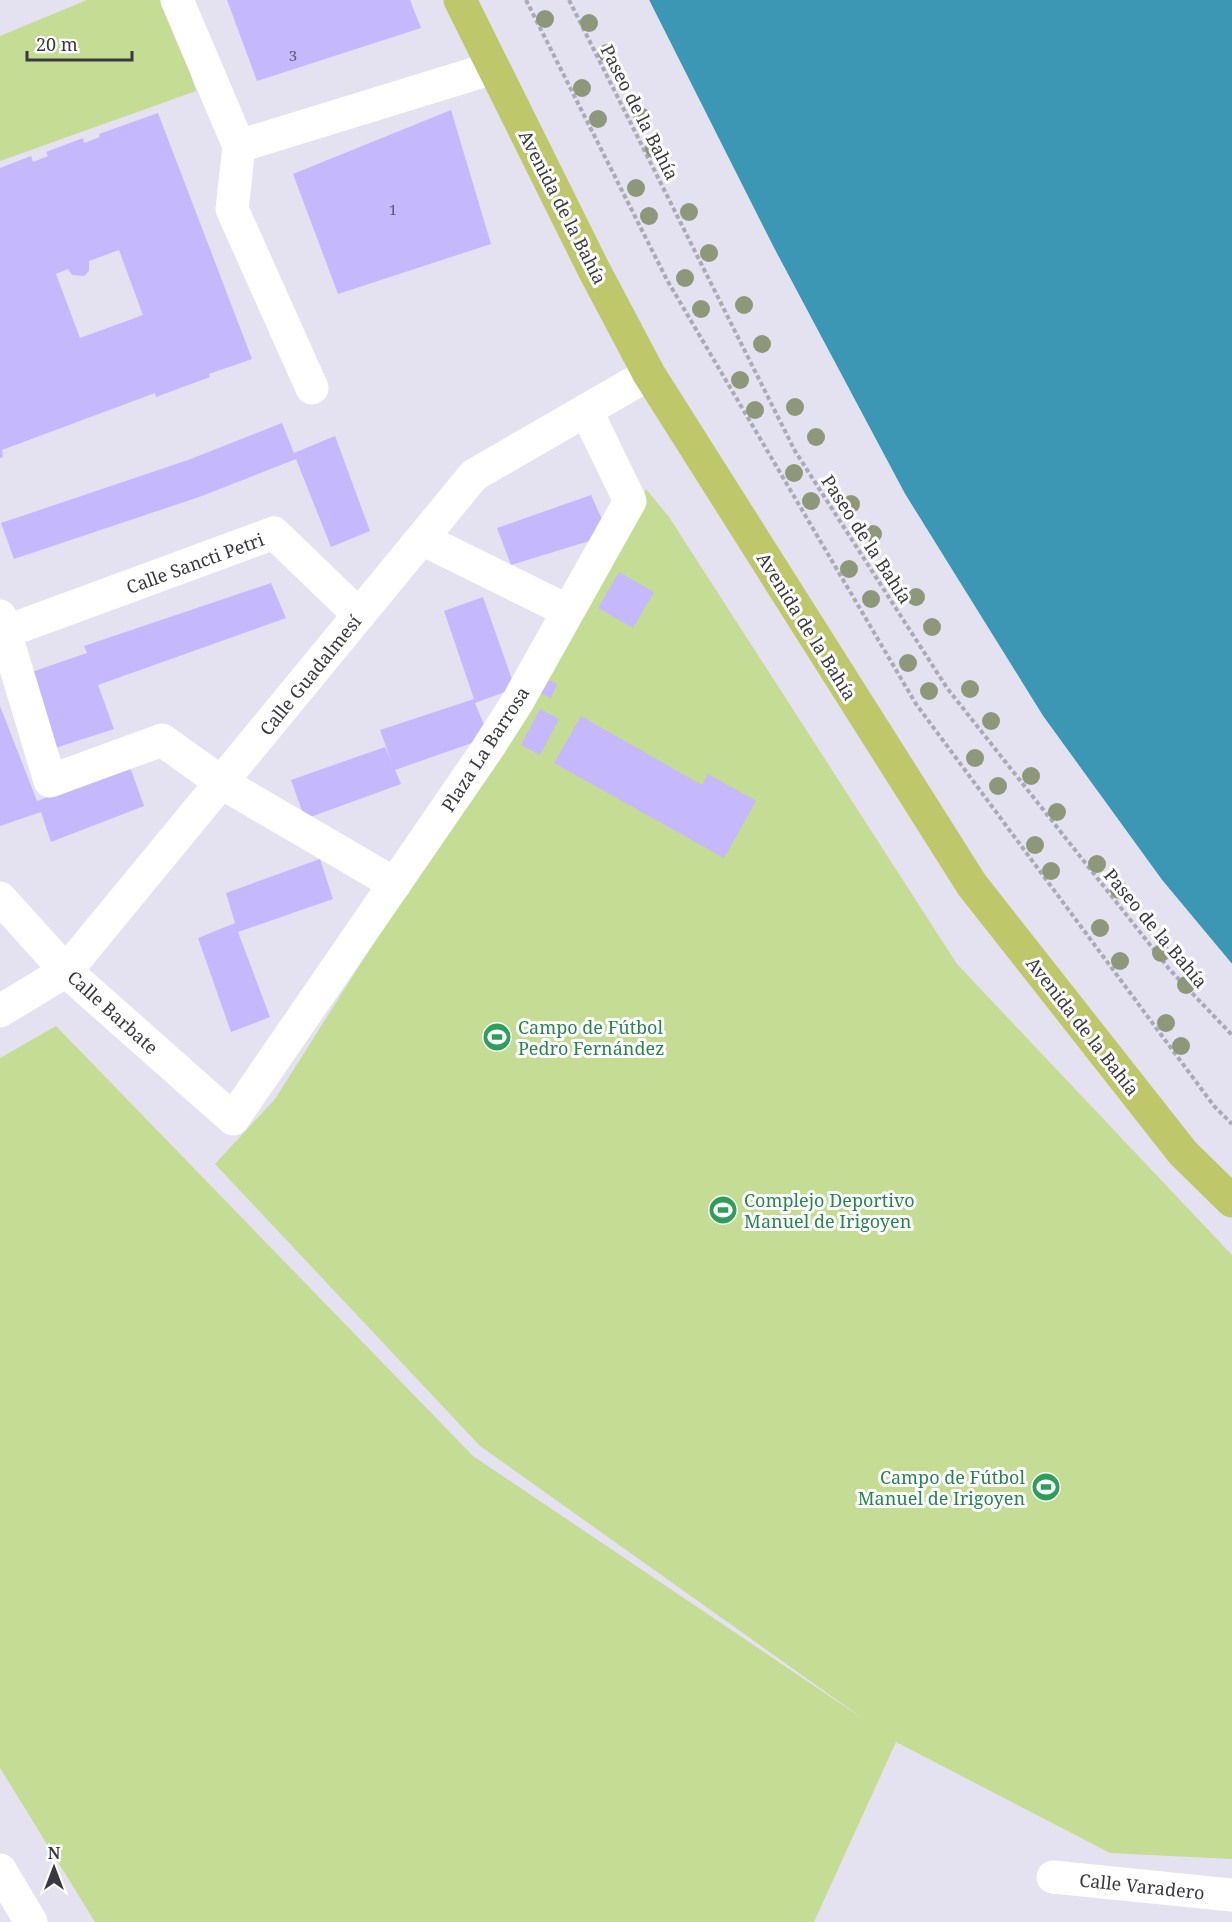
<svg xmlns="http://www.w3.org/2000/svg" width="1232" height="1922" font-family="'Noto Serif',serif">
  <style>
    .green { fill: #c5dc94 }
    .water { fill: #3c97b5 }
    .pier { fill: #e4e2f0 }
    .building { fill: #c6b8fc; fill-rule: evenodd }
    .lines { fill: none; stroke-linecap: round; stroke-linejoin: round }
    .path { stroke: #aba9b5; stroke-width: 4; stroke-dasharray: 4.5 3; stroke-linecap: butt }
    .minor { stroke: #fff; stroke-width: 33 }
    .major { stroke: #bec76a; stroke-width: 33 }
    .tree { fill: #8f977a }
    .labels { text-anchor: middle; dominant-baseline: central; stroke-width: 6; stroke-linejoin: round; paint-order: stroke }
    .number-label { font-size: 15px; fill: #5d596e }
    .street-label { font-size: 18px; fill: #3a393f; stroke: #fff }
    .leisure-label { font-size: 18px; fill: #27864d; stroke: #fff; text-anchor: start }
  </style>
  <rect width="100%" height="100%" fill="#e4e2f0"/>
  <g class="green">
    <polygon points="87,0 167,0 196,91 0,161 0,36"/>
    <polygon points="646,489 669,517 957,964 1232,1255 1232,1859 1110,1853 896,1742 814,1922 95,1922 0,1768 0,1058 56,1026 473,1456 865,1720 480,1446 215,1164 275,1099 532,693 616,547"/>
  </g>
  <polygon class="water" points="649,0 1232,0 1232,964 1162,880 1043,716 905,494 774,248"/>
  <polygon class="pier" points="646,0 649,0 774,248 905,494 1043,716 1162,880 1232,964 1232,967 1160,882 1040,718 903,495 772,250"/>
  <g class="building">
    <polygon points="227,0 410,0 421,28 257,81"/>
    <polygon points="451,110 491,244 338,294 293,174"/>
    <path d="M158,113l94,246 -43,15 1,3 -54,20 -1,-4 -153,57 1,7 -3,1v-290l31,-12 2,6 15,-6 -2,-4 37,-14 1,5 16,-6 -1,-3zM119,250l24,65 -63,23 -24,-64 12,-5 4,6 12,1 5,-5v-10z"/>
    <polygon points="282,423 294,453 335,436 370,531 331,547 296,459 202,496 14,559 1,523 188,460"/>
    <polygon points="591,495 609,535 511,565 497,528"/>
    <polygon points="619,572 654,592 633,628 598,608"/>
    <polygon points="271,583 286,618 98,685 114,729 46,751 23,675 87,653 84,646"/>
    <polygon points="483,597 515,688 475,703 489,737 395,770 401,784 305,819 291,780 385,747 392,763 380,730 474,699 444,611"/>
    <polygon points="544,678 557,684 551,698 538,692"/>
    <polygon points="0,706 37,801 130,767 144,806 51,842 41,812 0,826"/>
    <polygon points="540,709 559,719 540,755 521,745"/>
    <polygon points="581,716 702,785 708,774 756,801 724,858 554,763"/>
    <polygon points="320,859 333,899 238,932 270,1017 231,1032 198,938 235,923 226,893"/>
  </g>
  <g class="lines">
    <g class="path">
      <polyline points="526,0 667,280 916,704 1214,1106 1232,1124"/>
      <polyline points="569,0 795,451 947,688 1170,970 1232,1035"/>
    </g>
    <g class="minor">
      <polyline points="177,0 239,146 232,209 312,388"/>
      <polyline points="239,146 493,68"/>
      <polyline points="422,539 568,611"/>
      <polyline points="0,616 5,632 274,533 359,615"/>
      <polyline points="5,632 50,781 162,740 222,783 395,884"/>
      <polyline points="0,898 66,971 233,1119 488,748 518,701 630,501 586,410"/>
      <polyline points="0,1011 66,971 474,475 649,374"/>
      <polyline points="0,1870 31,1922"/>
      <polyline points="1053,1877 1232,1895"/>
    </g>
    <polyline class="major" points="460,0 593,268 649,374 972,885 1183,1153 1232,1201"/>
  </g>
  <g class="tree">
    <circle cx="545" cy="19" r="9"/>
    <circle cx="589" cy="23" r="9"/>
    <circle cx="607" cy="53" r="9"/>
    <circle cx="582" cy="88" r="9"/>
    <circle cx="642" cy="117" r="9"/>
    <circle cx="598" cy="119" r="9"/>
    <circle cx="654" cy="149" r="9"/>
    <circle cx="636" cy="188" r="9"/>
    <circle cx="689" cy="212" r="9"/>
    <circle cx="649" cy="216" r="9"/>
    <circle cx="709" cy="253" r="9"/>
    <circle cx="685" cy="278" r="9"/>
    <circle cx="744" cy="305" r="9"/>
    <circle cx="701" cy="309" r="9"/>
    <circle cx="762" cy="344" r="9"/>
    <circle cx="740" cy="380" r="9"/>
    <circle cx="795" cy="407" r="9"/>
    <circle cx="755" cy="410" r="9"/>
    <circle cx="816" cy="437" r="9"/>
    <circle cx="794" cy="473" r="9"/>
    <circle cx="811" cy="501" r="9"/>
    <circle cx="851" cy="504" r="9"/>
    <circle cx="873" cy="534" r="9"/>
    <circle cx="849" cy="569" r="9"/>
    <circle cx="916" cy="597" r="9"/>
    <circle cx="871" cy="599" r="9"/>
    <circle cx="932" cy="627" r="9"/>
    <circle cx="908" cy="663" r="9"/>
    <circle cx="970" cy="689" r="9"/>
    <circle cx="929" cy="691" r="9"/>
    <circle cx="991" cy="721" r="9"/>
    <circle cx="975" cy="758" r="9"/>
    <circle cx="1031" cy="776" r="9"/>
    <circle cx="998" cy="786" r="9"/>
    <circle cx="1057" cy="812" r="9"/>
    <circle cx="1035" cy="845" r="9"/>
    <circle cx="1097" cy="864" r="9"/>
    <circle cx="1051" cy="871" r="9"/>
    <circle cx="1119" cy="890" r="9"/>
    <circle cx="1100" cy="928" r="9"/>
    <circle cx="1161" cy="953" r="9"/>
    <circle cx="1120" cy="961" r="9"/>
    <circle cx="1186" cy="985" r="9"/>
    <circle cx="1166" cy="1023" r="9"/>
    <circle cx="1181" cy="1046" r="9"/>
  </g>
  <defs>
    <g id="stadium-disc" transform="scale(1.5)"><circle r="9.5" fill="#2e9e5b" stroke="#fff"/><path d="M0-5a6.5 5 0 1 0 0 10a6.5 5 0 1 0 0-10ZM-3.5-1.8h7v3.6h-7Z" fill="#fff"/></g>
  </defs>
  <g fill-rule="evenodd">
    <use href="#stadium-disc" x="497" y="1037"/>
    <use href="#stadium-disc" x="723" y="1210"/>
    <use href="#stadium-disc" x="1046" y="1487"/>
  </g>
  <g class="labels">
    <g class="number-label">
      <text x="293" y="55">3</text>
      <text x="393" y="209">1</text>
    </g>
    <g class="street-label">
      <text transform="translate(640 112) rotate(63)">Paseo de la Bahía</text>
      <text transform="translate(563 207) rotate(63)">Avenida de la Bahía</text>
      <text transform="translate(867 539) rotate(57)">Paseo de la Bahía</text>
      <text transform="translate(195 563) rotate(-20)">Calle Sancti Petri</text>
      <text transform="translate(807 626) rotate(58)">Avenida de la Bahía</text>
      <text transform="translate(310 675) rotate(-51)">Calle Guadalmesí</text>
      <text transform="translate(485 749) rotate(-57)">Plaza La Barrosa</text>
      <text transform="translate(1156 928) rotate(50)">Paseo de la Bahía</text>
      <text transform="translate(113 1012) rotate(42)">Calle Barbate</text>
      <text transform="translate(1083 1026) rotate(52)">Avenida de la Bahía</text>
      <text transform="translate(1142 1886) rotate(6)">Calle Varadero</text>
    </g>
    <g class="leisure-label">
      <text x="518" y="1027">Campo de Fútbol<tspan x="518" dy="21">Pedro Fernández</tspan></text>
      <text x="744" y="1200">Complejo Deportivo<tspan x="744" dy="21">Manuel de Irigoyen</tspan></text>
      <text x="1025" y="1477" text-anchor="end">Campo de Fútbol<tspan x="1025" dy="21">Manuel de Irigoyen</tspan></text>
    </g>
  </g>
  <g transform="translate(54 1868)" stroke="#ffffff" stroke-width="4.5" paint-order="stroke">
  <path d="M0-4.5L10 22L0 15L-10 22Z" fill="#3a393f"/>
  <text y="-9" font-size="16" font-weight="bold" text-anchor="middle" fill="#3a393f">N</text>
  </g>
  <path d="M27 51v9h105v-9" fill="none" stroke="#3a393f" stroke-width="3"/>
  <text x="36" y="51" font-size="18" fill="#3a393f" stroke="#ffffff" stroke-width="4.5" paint-order="stroke">20 m</text>
</svg>
